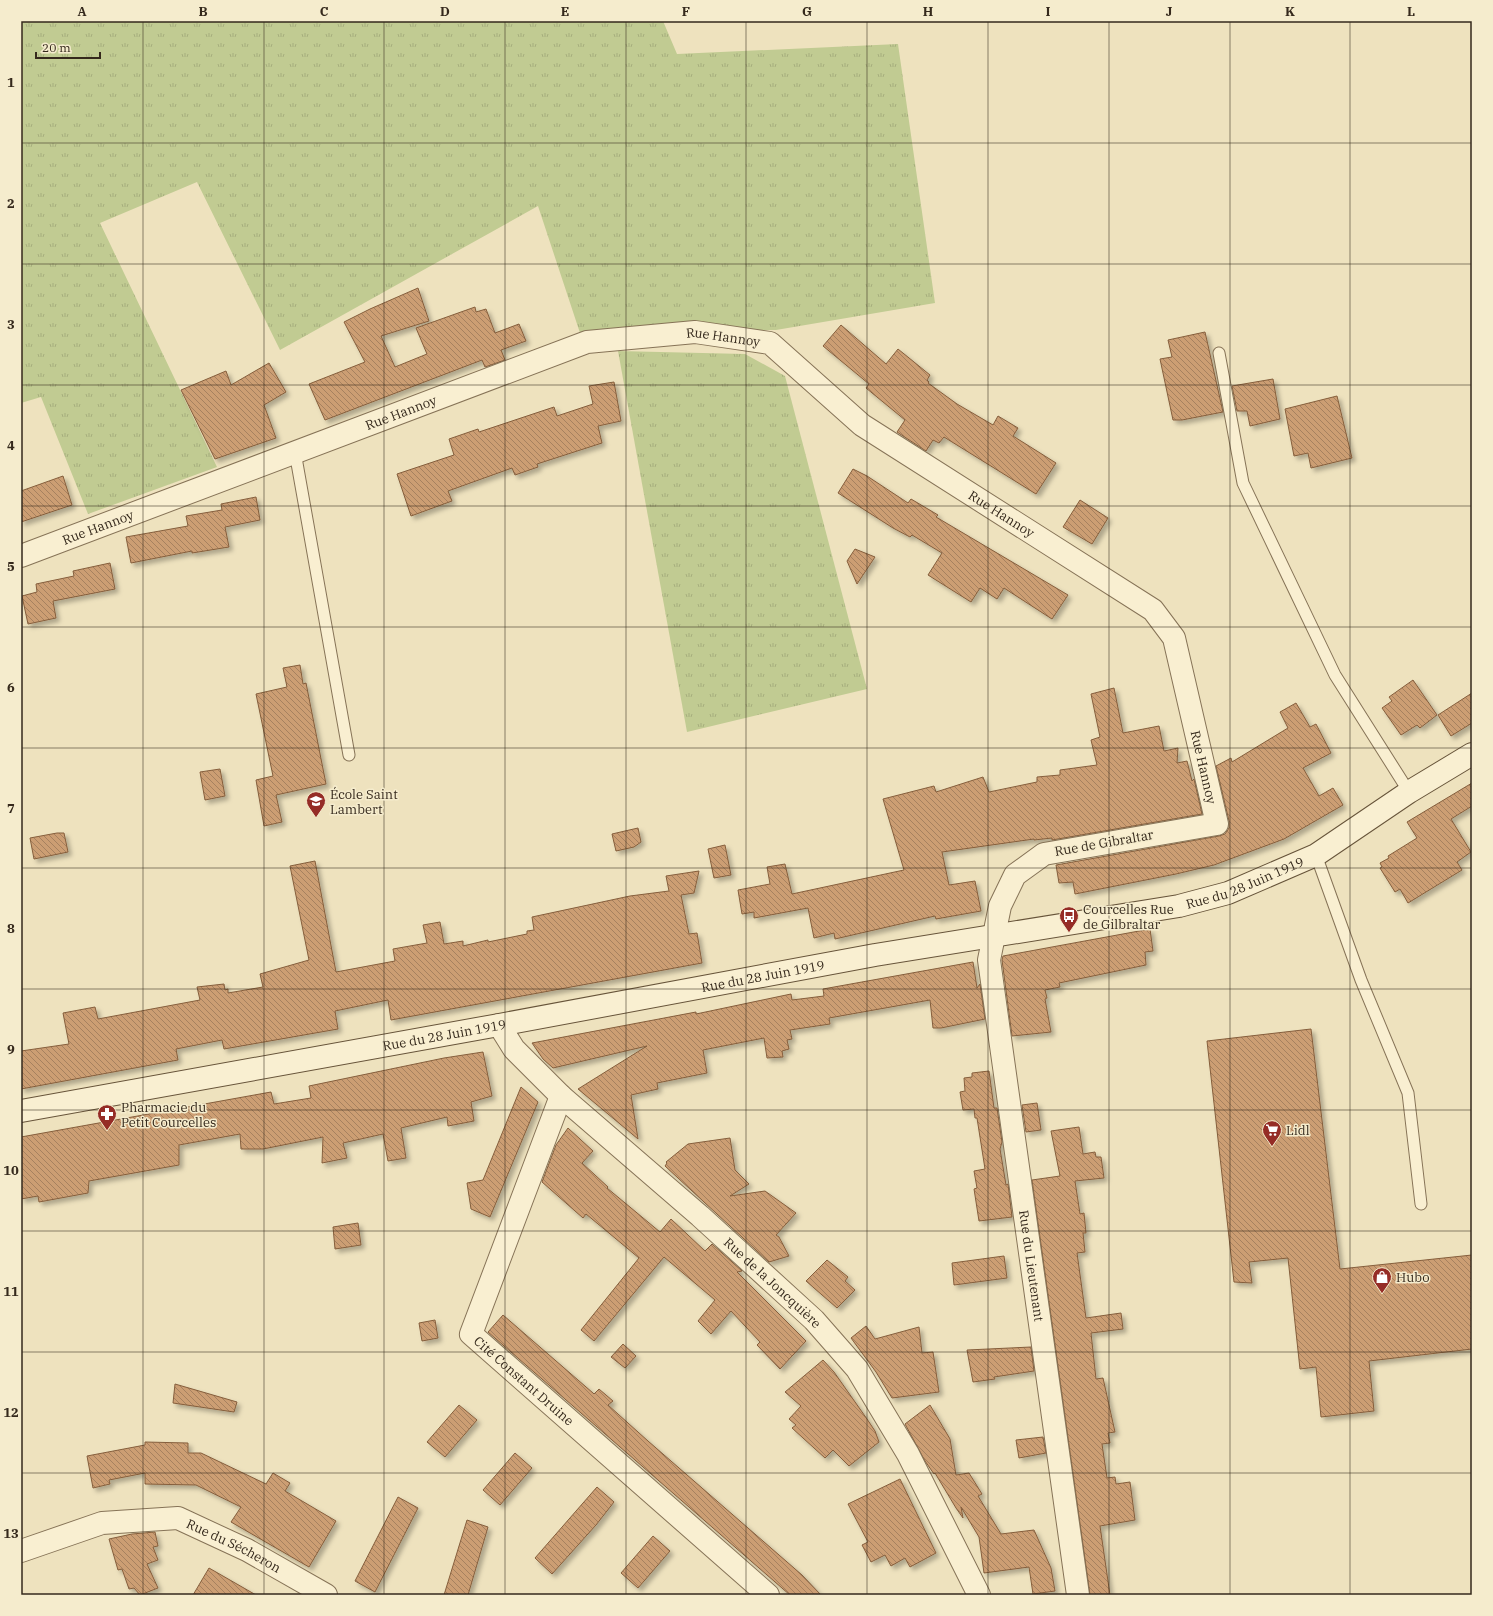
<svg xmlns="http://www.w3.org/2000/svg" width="1493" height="1616" font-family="'IBM Plex Serif',serif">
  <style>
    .grass { fill: url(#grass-tufts) }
    .building { fill: url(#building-back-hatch); stroke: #855e3c; filter: url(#shadow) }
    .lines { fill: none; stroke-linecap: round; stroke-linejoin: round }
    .lane-casing { stroke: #867357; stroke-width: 13 }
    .street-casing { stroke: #867357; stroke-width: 24 }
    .secondary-casing { stroke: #67543a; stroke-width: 24 }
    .lane { stroke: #f9efd1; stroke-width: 11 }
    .street { stroke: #f9efd1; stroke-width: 22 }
    .secondary { stroke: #f9efd1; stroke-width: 22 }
    .grid { fill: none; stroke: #35291c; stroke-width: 1; stroke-opacity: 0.55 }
    .labels { text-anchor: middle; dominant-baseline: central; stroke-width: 3; stroke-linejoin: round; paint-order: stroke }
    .street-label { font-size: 13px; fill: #35291c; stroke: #f5eccd }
    .poi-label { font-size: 13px; fill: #35291c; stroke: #f5eccd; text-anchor: start }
    .neatline { fill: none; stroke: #35291c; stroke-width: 1.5 }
    .grid-label { font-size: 13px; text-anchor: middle; font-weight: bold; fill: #35291c }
  </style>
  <defs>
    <pattern id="grass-tufts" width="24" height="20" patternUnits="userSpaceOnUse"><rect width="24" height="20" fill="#c1cb92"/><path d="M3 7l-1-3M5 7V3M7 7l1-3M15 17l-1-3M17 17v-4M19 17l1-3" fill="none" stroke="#a6ae7d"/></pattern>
    <pattern id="building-back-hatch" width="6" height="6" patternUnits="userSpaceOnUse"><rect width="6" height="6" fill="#cc9e73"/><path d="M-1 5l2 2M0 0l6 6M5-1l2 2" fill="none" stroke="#a6815e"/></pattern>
    <filter id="shadow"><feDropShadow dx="3.5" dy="3.5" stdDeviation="2" flood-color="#0004"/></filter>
  </defs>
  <rect width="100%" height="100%" fill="#eee2be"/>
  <g class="grass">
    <polygon points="21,21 663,21 677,54 898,44 935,303 776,330 611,330 580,333 538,206 280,350 197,182 100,223 217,467 88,514 41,397 21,403"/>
    <polygon points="618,351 745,354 785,376 867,689 687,732"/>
  </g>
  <g class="building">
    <polygon points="418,288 429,321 381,336 395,367 427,354 416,328 475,307 476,312 486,309 495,333 519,324 526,341 501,350 505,360 485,367 482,360 325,420 309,384 365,362 344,322 370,309"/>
    <polygon points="841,325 886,364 898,349 930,375 927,380 929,382 928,383 957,404 993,425 998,416 1018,428 1013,436 1056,463 1036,494 944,437 939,443 933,440 926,451 897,432 905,420 866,388 869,384 823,346"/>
    <polygon points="1205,332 1223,412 1182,420 1173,420 1160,359 1172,357 1168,340"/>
    <polygon points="269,363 286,392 264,405 276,438 215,459 181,390 226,371 231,385"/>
    <polygon points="1273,379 1280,419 1250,426 1247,411 1237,411 1232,386"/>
    <polygon points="614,382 621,421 598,426 602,443 537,464 538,467 515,475 512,468 448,491 452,501 411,516 397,474 454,455 449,439 478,429 479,432 554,407 557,416 593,404 589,386"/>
    <polygon points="1337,396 1352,458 1311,468 1308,453 1294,456 1285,409"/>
    <polygon points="853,469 867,476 908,503 911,499 938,515 936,517 1068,595 1052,619 1004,588 997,599 980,588 971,602 928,575 942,553 912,535 910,537 893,528 838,493"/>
    <polygon points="63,476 72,505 21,522 21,491"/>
    <polygon points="256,497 260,520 225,527 229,547 192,553 192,551 131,563 126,537 188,526 186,516 222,510 221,504"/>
    <polygon points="1080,500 1108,518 1092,544 1063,527"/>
    <polygon points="855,549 875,557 857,584 847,561"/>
    <polygon points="110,563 115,589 53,601 56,618 28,624 22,596 37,592 36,584 74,576 73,571"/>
    <polygon points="300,665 303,684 306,683 326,784 276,795 282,822 264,826 256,780 273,776 256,694 287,687 283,668"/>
    <polygon points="1413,680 1437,715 1420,728 1417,725 1401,735 1382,708 1392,701 1389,697"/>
    <polygon points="1114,688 1123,733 1159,726 1164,751 1178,748 1177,763 1187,761 1192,781 1194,779 1202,814 1052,840 1052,838 1034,840 1034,839 942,852 949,885 975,881 981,911 936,919 935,916 835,939 834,933 814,938 808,908 754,918 754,912 742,914 738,890 770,884 767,867 785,864 792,894 904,870 883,799 934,786 936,792 983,777 989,792 1037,782 1037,777 1060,775 1060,770 1097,765 1091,740 1100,737 1091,694"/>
    <polygon points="1472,693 1472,723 1451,736 1438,715"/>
    <polygon points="1296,703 1310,727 1316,724 1331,753 1303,768 1319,796 1333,788 1343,805 1284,839 1214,865 1176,874 1075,894 1073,882 1059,883 1056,865 1219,836 1225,834 1229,828 1229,821 1216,766 1231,758 1232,762 1288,728 1280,712"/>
    <polygon points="220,769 225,796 205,800 200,772"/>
    <polygon points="1472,783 1472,806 1451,819 1471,852 1457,862 1462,870 1408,903 1400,889 1395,892 1380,868 1382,867 1380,863 1389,858 1388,856 1417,838 1407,822"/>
    <polygon points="638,828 641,842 634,847 616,851 612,834"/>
    <polygon points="57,833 64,833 68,852 34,859 30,838"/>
    <polygon points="725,845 731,875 714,878 708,849"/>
    <polygon points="315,861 336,972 395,961 393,949 427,943 423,925 440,922 444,944 463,941 463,946 488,940 488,942 527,934 527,931 534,930 532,917 630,896 669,891 666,876 699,871 694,893 681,895 689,934 697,933 702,963 391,1020 388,1000 335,1011 338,1029 224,1049 222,1040 176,1049 178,1060 21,1089 21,1051 69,1044 63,1013 95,1007 98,1019 200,1000 197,987 224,984 225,990 228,989 228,993 263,987 260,974 309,960 290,866"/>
    <polygon points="1150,929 1153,951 1145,952 1146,965 1059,983 1060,987 1045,990 1047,998 1045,999 1051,1032 1012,1036 1002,960 1003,956"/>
    <polygon points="973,962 977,988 980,984 985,1019 941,1028 933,1028 930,1000 829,1018 830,1024 790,1030 792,1039 787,1040 789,1049 782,1051 783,1057 767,1058 764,1038 703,1050 707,1073 657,1083 658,1089 631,1095 638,1139 578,1089 647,1046 553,1068 543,1059 532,1043 696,1012 696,1014 791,994 792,1000 824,996 823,989"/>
    <polygon points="1311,1029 1340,1269 1472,1255 1472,1349 1369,1361 1374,1411 1321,1417 1316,1367 1300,1369 1288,1258 1249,1262 1252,1283 1234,1282 1207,1041"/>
    <polygon points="483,1052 492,1096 471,1102 474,1121 448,1126 447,1117 401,1128 406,1158 388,1161 383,1134 343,1143 347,1158 322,1163 323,1137 263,1149 241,1149 240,1134 179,1145 179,1165 89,1181 88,1193 39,1202 38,1196 21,1199 21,1137 271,1092 274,1104 311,1098 309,1086 444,1058"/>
    <polygon points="989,1071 994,1108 997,1108 1002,1142 1000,1149 1006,1185 1008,1184 1012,1217 979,1221 974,1189 977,1188 974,1171 985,1169 977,1118 975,1118 974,1109 963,1110 960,1092 965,1091 964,1078 972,1077 972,1073"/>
    <polygon points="521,1087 538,1102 490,1217 471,1209 467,1183 483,1180"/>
    <polygon points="1037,1103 1041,1130 1026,1132 1022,1105"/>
    <polygon points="1079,1127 1083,1154 1095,1152 1096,1157 1101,1157 1104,1178 1075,1181 1080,1214 1084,1213 1086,1233 1083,1233 1085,1252 1077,1253 1086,1318 1121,1313 1123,1329 1091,1333 1096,1379 1103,1378 1115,1432 1108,1433 1110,1443 1102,1444 1107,1478 1115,1477 1116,1484 1130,1482 1135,1520 1100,1526 1110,1595 1090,1595 1032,1180 1060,1176 1051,1131"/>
    <polygon points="568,1128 593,1151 582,1163 608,1187 607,1188 660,1232 671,1219 705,1251 712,1244 742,1271 737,1272 806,1341 780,1369 757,1345 760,1342 731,1311 711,1334 698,1321 715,1300 664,1257 594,1341 581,1330 639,1258 586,1214 583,1218 542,1182 556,1145"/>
    <polygon points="730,1138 735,1170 749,1184 730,1196 765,1191 796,1213 776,1235 779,1237 789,1256 769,1262 665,1166 667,1163 666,1162 688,1144"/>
    <polygon points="358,1223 361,1245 335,1249 333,1227"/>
    <polygon points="1004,1256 1007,1278 954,1285 952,1263"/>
    <polygon points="827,1260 848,1277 845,1281 855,1290 837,1308 806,1281"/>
    <polygon points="503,1315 593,1393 594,1394 599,1389 613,1401 608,1405 648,1441 802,1575 821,1595 790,1595 488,1332"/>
    <polygon points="435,1320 438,1338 422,1341 419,1323"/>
    <polygon points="866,1326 875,1339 919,1327 922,1353 933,1352 939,1392 892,1398 876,1372 851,1338"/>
    <polygon points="623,1344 636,1356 625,1368 611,1357"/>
    <polygon points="1031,1347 1034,1371 994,1377 995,1379 973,1382 967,1350"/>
    <polygon points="823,1360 834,1372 867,1419 875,1431 879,1442 849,1466 833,1450 825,1458 792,1428 796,1425 789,1419 801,1406 785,1392"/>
    <polygon points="175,1384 237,1402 234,1412 173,1403"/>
    <polygon points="459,1405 477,1420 445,1457 427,1442"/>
    <polygon points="930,1405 950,1439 956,1475 969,1473 982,1494 978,1496 1001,1534 1034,1530 1051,1568 1055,1591 1033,1594 1029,1567 984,1573 979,1537 961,1507 963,1518 956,1508 935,1473 934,1474 925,1461 905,1424"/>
    <polygon points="1043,1437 1046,1453 1019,1458 1016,1440"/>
    <polygon points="145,1442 188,1443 188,1453 201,1453 266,1484 273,1473 290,1483 285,1491 336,1521 309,1567 231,1522 241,1507 196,1485 145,1484 145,1473 109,1480 110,1484 93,1488 87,1456 145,1445"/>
    <polygon points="515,1453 532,1468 500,1505 483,1490"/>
    <polygon points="900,1479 936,1553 910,1567 905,1558 891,1566 885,1555 871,1562 862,1545 868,1542 848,1504"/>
    <polygon points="597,1487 614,1502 596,1525 552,1574 535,1558"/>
    <polygon points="398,1497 418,1508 375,1592 355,1581"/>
    <polygon points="467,1520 488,1527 468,1595 444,1595"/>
    <polygon points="155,1532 158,1546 153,1547 158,1560 147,1564 158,1588 140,1595 134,1588 129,1589 122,1569 118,1570 109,1539 132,1534"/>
    <polygon points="653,1536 670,1551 638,1588 621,1573"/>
    <polygon points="209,1568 256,1595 193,1595"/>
  </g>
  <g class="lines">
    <g class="lane-casing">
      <g id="lane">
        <polyline points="1219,353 1243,483 1335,675 1409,792"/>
        <polyline points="295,452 349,755"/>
        <polyline points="1316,855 1361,980 1408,1093 1421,1204"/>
      </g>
    </g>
    <g class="street-casing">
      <g id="street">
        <path id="s1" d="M21,556l566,-214 108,-10 75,11 92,82 291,185 21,28 43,186 -173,30 -29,21 -15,31 -11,54 89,635"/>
        <path id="s2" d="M499,1025l15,24 47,47 139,120 114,104 43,49 51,85 71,141"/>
        <path id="s3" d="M561,1096l-90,238 297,261"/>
        <path id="s4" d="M21,1551l81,-28 76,-5 69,32 79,45"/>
      </g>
    </g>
    <g class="secondary-casing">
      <g id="secondary">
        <path id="s5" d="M21,1111l478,-86 376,-70 304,-49 49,-13 88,-38 93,-63 63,-38"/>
      </g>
    </g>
    <use href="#lane" class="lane"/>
    <use href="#street" class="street"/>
    <use href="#secondary" class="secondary"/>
  </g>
  <path class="grid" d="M143,21v1574M264,21v1574M384,21v1574M505,21v1574M626,21v1574M746,21v1574M867,21v1574M988,21v1574M1109,21v1574M1230,21v1574M1350,21v1574M21,143h1451M21,264h1451M21,385h1451M21,506h1451M21,627h1451M21,748h1451M21,868h1451M21,989h1451M21,1110h1451M21,1231h1451M21,1352h1451M21,1473h1451"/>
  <defs>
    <g id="school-pin" transform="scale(1)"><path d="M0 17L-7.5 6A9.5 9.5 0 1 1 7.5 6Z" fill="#952c26" stroke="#f5eccd"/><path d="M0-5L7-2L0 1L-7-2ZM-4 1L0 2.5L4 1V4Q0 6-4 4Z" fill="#fff"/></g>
    <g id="bus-pin" transform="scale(1)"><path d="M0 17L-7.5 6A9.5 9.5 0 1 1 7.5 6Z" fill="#952c26" stroke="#f5eccd"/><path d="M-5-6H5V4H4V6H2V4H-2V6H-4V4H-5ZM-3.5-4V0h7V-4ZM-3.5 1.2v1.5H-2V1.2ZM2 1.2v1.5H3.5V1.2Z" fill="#fff"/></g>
    <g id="pharmacy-pin" transform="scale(1)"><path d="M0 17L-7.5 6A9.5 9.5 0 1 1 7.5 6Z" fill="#952c26" stroke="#f5eccd"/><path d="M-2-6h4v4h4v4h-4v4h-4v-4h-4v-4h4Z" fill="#fff"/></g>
    <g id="supermarket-pin" transform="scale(1)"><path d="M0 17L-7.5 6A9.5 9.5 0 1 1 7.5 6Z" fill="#952c26" stroke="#f5eccd"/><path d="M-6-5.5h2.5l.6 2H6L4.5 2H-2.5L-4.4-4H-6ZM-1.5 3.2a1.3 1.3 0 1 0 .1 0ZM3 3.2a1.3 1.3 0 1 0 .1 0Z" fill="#fff"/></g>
    <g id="shop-pin" transform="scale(1)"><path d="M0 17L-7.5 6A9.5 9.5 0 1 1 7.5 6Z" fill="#952c26" stroke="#f5eccd"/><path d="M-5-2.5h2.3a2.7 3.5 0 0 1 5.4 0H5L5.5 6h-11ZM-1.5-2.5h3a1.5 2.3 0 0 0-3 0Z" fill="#fff"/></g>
  </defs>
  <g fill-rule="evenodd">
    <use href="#school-pin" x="316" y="801"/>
    <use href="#bus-pin" x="1069" y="916"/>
    <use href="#pharmacy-pin" x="107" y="1114"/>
    <use href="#supermarket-pin" x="1272" y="1130"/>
    <use href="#shop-pin" x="1382" y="1277"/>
  </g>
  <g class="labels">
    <g class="street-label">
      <text stroke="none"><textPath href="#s1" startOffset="742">Rue Hannoy</textPath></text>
      <text stroke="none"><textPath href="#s1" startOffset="406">Rue Hannoy</textPath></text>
      <text stroke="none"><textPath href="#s1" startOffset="1078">Rue Hannoy</textPath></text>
      <text stroke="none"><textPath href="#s1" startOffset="82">Rue Hannoy</textPath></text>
      <text stroke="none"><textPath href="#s1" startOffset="1425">Rue Hannoy</textPath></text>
      <text transform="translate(1104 843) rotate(-10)">Rue de Gibraltar</text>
      <text stroke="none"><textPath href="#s5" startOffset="1246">Rue du 28 Juin 1919</textPath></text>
      <text stroke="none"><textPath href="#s5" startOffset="754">Rue du 28 Juin 1919</textPath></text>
      <text stroke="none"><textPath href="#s5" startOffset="430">Rue du 28 Juin 1919</textPath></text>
      <text stroke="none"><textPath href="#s1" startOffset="2093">Rue du Lieutenant</textPath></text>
      <text stroke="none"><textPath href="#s2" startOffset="377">Rue de la Joncquière</textPath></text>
      <text stroke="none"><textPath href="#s3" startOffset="325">Cité Constant Druine</textPath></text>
      <text stroke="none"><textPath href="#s4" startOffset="224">Rue du Sécheron</textPath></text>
    </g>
    <g class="poi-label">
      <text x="330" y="794">École Saint<tspan x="330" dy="15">Lambert</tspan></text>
      <text x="1083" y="909">Courcelles Rue<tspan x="1083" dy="15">de Gilbraltar</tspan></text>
      <text x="121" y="1107">Pharmacie du<tspan x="121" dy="15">Petit Courcelles</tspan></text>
      <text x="1286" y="1130">Lidl</text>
      <text x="1396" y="1277">Hubo</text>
    </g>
  </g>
  <rect width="1493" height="1616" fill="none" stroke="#f5eccd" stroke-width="44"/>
  <path d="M36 52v6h64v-6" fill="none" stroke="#35291c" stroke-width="2"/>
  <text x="42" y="52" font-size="12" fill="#35291c" stroke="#f5eccd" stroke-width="3" paint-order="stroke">20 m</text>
  <rect x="22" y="22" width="1449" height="1572" class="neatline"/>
  <g class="grid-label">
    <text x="82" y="16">A</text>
    <text x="203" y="16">B</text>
    <text x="324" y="16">C</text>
    <text x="445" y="16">D</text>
    <text x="565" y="16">E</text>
    <text x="686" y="16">F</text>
    <text x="807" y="16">G</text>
    <text x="928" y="16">H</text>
    <text x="1048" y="16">I</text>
    <text x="1169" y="16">J</text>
    <text x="1290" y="16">K</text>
    <text x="1411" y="16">L</text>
    <text x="11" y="87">1</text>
    <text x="11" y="208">2</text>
    <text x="11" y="329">3</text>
    <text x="11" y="450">4</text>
    <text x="11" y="571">5</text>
    <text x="11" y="692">6</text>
    <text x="11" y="813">7</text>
    <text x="11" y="933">8</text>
    <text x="11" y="1054">9</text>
    <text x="11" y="1175">10</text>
    <text x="11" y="1296">11</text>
    <text x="11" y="1417">12</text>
    <text x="11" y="1538">13</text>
  </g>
</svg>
